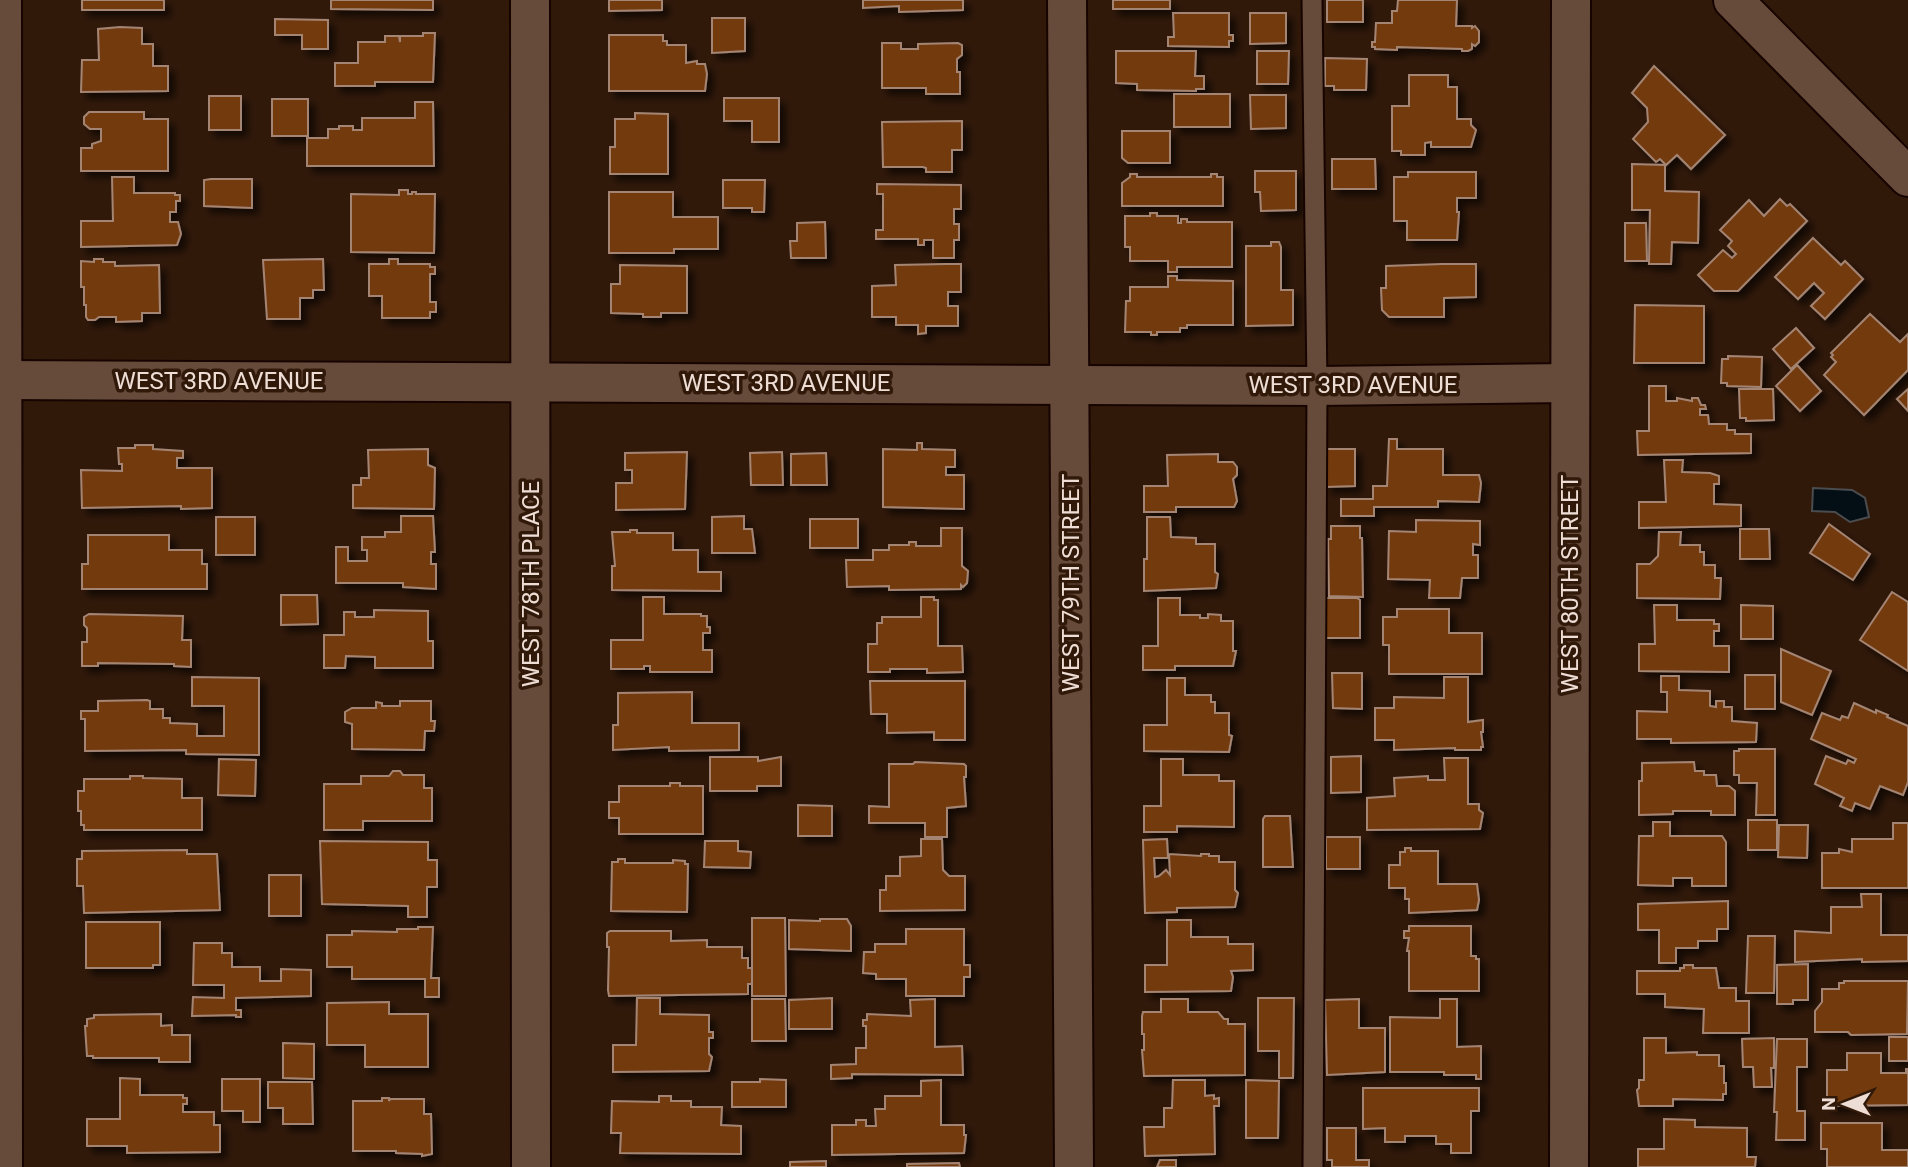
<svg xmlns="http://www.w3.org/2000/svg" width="1908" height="1167" font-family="Roboto,sans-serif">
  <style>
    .water { fill: #030e15; stroke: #4a4c4e; stroke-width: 2 }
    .building { fill: #733a10; stroke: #a48573; stroke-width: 2; filter: url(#shadow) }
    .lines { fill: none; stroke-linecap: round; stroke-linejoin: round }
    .service-casing { stroke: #170400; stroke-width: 23 }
    .minor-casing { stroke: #170400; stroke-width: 42 }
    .tertiary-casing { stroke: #170400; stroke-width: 42 }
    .service { stroke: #664b3a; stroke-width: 19 }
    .minor { stroke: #664b3a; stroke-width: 38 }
    .tertiary { stroke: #664b3a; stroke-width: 38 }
    .labels { text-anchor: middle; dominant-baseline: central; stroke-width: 7; stroke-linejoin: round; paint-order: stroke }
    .street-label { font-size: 24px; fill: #eeddd4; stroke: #31190a }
  </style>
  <defs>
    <filter id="shadow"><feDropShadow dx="6" dy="6" stdDeviation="3.5" flood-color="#0009"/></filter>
  </defs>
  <rect width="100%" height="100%" fill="#31190a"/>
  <polygon class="water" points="1813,488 1852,490 1865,498 1869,517 1850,522 1835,512 1812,511"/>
  <g class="building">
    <rect x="82" y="0" width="82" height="10"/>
    <polygon points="331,0 433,0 433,10 331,9"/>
    <polygon points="609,0 662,0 662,10 609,11"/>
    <polygon points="863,0 963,0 963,10 899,12 899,6 863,8"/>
    <rect x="1113" y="0" width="57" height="9"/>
    <rect x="1327" y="0" width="36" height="22"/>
    <polygon points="1398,0 1457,0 1456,26 1472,26 1472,28 1475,26 1479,31 1479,42 1475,46 1472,44 1472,49 1468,51 1462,51 1462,49 1397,47 1397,50 1375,49 1375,47 1372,47 1372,42 1375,42 1376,23 1392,23 1392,11 1397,11"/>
    <polygon points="1173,13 1229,13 1229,35 1233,35 1233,41 1229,41 1229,47 1168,46 1168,37 1174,37"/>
    <polygon points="1250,13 1286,13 1286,43 1250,44"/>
    <polygon points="712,18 745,18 745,51 712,53"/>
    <polygon points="275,19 328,20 328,49 302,49 302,35 275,35"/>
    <polygon points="120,27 142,28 142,44 153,44 153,66 168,66 168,91 81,92 82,60 99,60 98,29"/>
    <polygon points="423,33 435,33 433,82 375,82 375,86 335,86 335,63 358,63 358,42 385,42 385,36 399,36 400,42 400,36 423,36"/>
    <polygon points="609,35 663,35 663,41 667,41 667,45 686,45 686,63 697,61 697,64 705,64 707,74 705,91 609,91"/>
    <polygon points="882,43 901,43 901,49 918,49 918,44 958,43 962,45 962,55 957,59 957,72 960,72 960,94 926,94 926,88 882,88"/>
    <polygon points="1116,51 1196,51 1195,76 1204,76 1204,89 1196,89 1196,91 1137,90 1137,84 1116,83"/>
    <polygon points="1257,51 1289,51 1288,84 1257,84"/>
    <polygon points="1325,58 1367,59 1366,90 1334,90 1334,86 1325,86"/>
    <polygon points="1654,66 1725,135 1691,169 1677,155 1666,165 1660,159 1656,162 1633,139 1648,122 1647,108 1632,93"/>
    <polygon points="1409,75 1448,75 1448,87 1457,87 1457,119 1471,119 1471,125 1476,130 1471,147 1431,147 1431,142 1425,143 1425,155 1401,155 1401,151 1392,151 1392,106 1409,106"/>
    <rect x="1174" y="94" width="56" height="33"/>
    <polygon points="1250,95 1286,95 1286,128 1251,129"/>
    <rect x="209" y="96" width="32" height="34"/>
    <polygon points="724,98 779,98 779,142 752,142 752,121 724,121"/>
    <rect x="272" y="99" width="36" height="37"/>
    <polygon points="415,102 433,102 434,166 307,166 307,138 328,138 328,129 339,129 339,126 353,126 353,130 362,130 362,118 415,118"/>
    <polygon points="89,112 144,112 144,119 168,119 168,171 81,171 81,148 92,148 92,144 101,141 101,129 90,129 84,124 84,117"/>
    <polygon points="635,113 668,114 668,174 610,174 610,147 615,147 615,119 635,119"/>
    <polygon points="962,121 962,150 952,150 952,172 926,172 926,168 923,167 883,167 882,122"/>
    <polygon points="1122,131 1170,131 1170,163 1128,163 1122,158"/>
    <polygon points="1332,159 1375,159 1376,189 1332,189"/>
    <polygon points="1632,164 1665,165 1665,191 1699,192 1698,243 1672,242 1671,264 1649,264 1650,210 1632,210"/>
    <polygon points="1255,171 1296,171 1296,210 1261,211 1260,192 1255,192"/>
    <polygon points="1408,172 1476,172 1476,198 1457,198 1457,212 1459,212 1457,240 1407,240 1407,221 1394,221 1394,177 1408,177"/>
    <polygon points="1130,174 1137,174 1137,177 1211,177 1211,174 1217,174 1217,177 1223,177 1223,206 1122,206 1122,183 1130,177"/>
    <polygon points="112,177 134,177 134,193 175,193 175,195 180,195 180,201 176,201 176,212 170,212 170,222 178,222 181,234 177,245 81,247 81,221 113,221"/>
    <polygon points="211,179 252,179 252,208 204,206 204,180"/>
    <polygon points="723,180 765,180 764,212 752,212 752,208 723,208"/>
    <polygon points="877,184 961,185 961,209 954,209 954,224 959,224 959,240 954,240 954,258 933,258 933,240 924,240 924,245 918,245 918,239 876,239 876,230 883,230 883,194 877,194"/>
    <polygon points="399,190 408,190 408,194 412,194 412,192 416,192 416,194 435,194 434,253 351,252 351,194 399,195"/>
    <polygon points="609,192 673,192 673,217 718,217 718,249 674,249 674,253 609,253"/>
    <polygon points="1780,199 1787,206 1790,204 1807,221 1738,291 1714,291 1698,275 1723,250 1732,258 1736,254 1728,246 1732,241 1720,230 1749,200 1764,216"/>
    <polygon points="1150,213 1157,213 1157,216 1178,216 1178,223 1181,223 1181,219 1187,219 1187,222 1232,222 1232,267 1177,267 1177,272 1168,272 1168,261 1130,261 1130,247 1125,247 1125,216 1150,216"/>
    <polygon points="825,222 826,258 791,258 790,241 797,241 797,223"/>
    <polygon points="1625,223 1646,223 1647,261 1625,261"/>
    <polygon points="1813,238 1841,265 1845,261 1863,279 1825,319 1811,306 1824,293 1814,283 1798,299 1775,277"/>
    <polygon points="1271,242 1279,242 1281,247 1281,290 1293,290 1293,325 1246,326 1246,246 1271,246"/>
    <polygon points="94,259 103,259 103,262 115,262 115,266 159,265 160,313 142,313 142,321 116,322 116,317 99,317 95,320 88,320 86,317 86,305 84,305 84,287 81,287 81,261 94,262"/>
    <polygon points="323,259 324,290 313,290 313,298 300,298 300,319 267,319 263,260"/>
    <polygon points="389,259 398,259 398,264 430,264 430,267 435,267 435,274 430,274 430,302 436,302 436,312 430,312 430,318 382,318 382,296 369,296 369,264 389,264"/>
    <polygon points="945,264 961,264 961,292 948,292 948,306 958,306 958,326 926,326 926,333 918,334 918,325 896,325 896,317 872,317 872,286 896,285 895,265"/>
    <polygon points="1442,264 1476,264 1476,297 1444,298 1444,317 1389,317 1382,310 1381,288 1386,288 1386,266"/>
    <polygon points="620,265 687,266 687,313 661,313 661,317 643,317 643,314 611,313 611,284 620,284"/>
    <polygon points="1168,276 1177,276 1177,280 1233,281 1233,325 1187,325 1187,328 1180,328 1180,332 1157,332 1157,335 1151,335 1151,332 1125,332 1126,301 1130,301 1130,287 1168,287"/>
    <polygon points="1635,305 1704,306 1704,363 1634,363"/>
    <polygon points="1870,314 1900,342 1908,334 1908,370 1864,415 1824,375 1836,362 1831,357 1833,355 1831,353"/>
    <polygon points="1796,328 1814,348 1791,369 1773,349"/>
    <polygon points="1728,356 1762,357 1761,387 1727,386 1727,383 1721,383 1722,359 1728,359"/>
    <polygon points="1797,365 1821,391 1800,411 1776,386"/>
    <polygon points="1649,386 1666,386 1666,401 1677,401 1677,398 1692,401 1692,398 1698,398 1701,405 1705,405 1706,409 1700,409 1700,415 1708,415 1709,424 1727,424 1727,430 1735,430 1735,434 1751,434 1751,453 1638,455 1637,431 1649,431"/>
    <polygon points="1739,389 1773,389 1774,420 1746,421 1746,418 1740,418"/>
    <polygon points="1908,389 1908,411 1897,399"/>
    <polygon points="1389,439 1397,439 1397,449 1443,449 1443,475 1479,475 1481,483 1479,502 1438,501 1438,507 1374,507 1374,516 1341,516 1341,499 1373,499 1373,486 1387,486"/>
    <polygon points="917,443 922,443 922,449 955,450 955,467 946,467 946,475 964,475 964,509 883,507 883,449 917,450"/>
    <polygon points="135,445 153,445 153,449 183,451 183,458 177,458 177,468 212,468 212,508 181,509 181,506 82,508 81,470 122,471 122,464 119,464 118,448 135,448"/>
    <polygon points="428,449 428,465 435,468 434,509 353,508 353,485 361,485 361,478 369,478 368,450"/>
    <polygon points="1326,449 1355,449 1355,486 1326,487"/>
    <polygon points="687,452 685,509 616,510 616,483 632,483 632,470 625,470 625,453"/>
    <polygon points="782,452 783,485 751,485 750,453"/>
    <polygon points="826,453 827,485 791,485 791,454"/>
    <polygon points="1218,454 1218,462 1233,462 1237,467 1237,475 1233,479 1237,501 1234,507 1176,507 1176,512 1144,512 1144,486 1168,486 1167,455"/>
    <polygon points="1664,460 1683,460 1682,472 1710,473 1719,476 1719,484 1714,484 1714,504 1741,505 1741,526 1639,528 1639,502 1666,502"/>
    <polygon points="401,516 433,516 435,552 431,552 431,564 436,564 436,589 403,587 403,583 336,583 336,547 348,547 348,561 367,561 367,550 362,550 362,537 385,537 385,532 401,532"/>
    <polygon points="744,516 744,529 752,529 755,553 712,553 712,517"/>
    <rect x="216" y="517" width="39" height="38"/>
    <polygon points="1147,517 1170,517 1171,537 1196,538 1196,544 1215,544 1215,572 1218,574 1216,588 1144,591 1144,559 1147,559"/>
    <rect x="810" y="519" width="48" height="29"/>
    <polygon points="1416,520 1480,521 1480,545 1473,544 1473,555 1478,555 1478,578 1462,578 1460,598 1429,598 1430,580 1388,579 1389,531 1416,532"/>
    <polygon points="1829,524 1870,554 1853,580 1810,553"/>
    <polygon points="1331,526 1360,526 1360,538 1362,538 1363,597 1329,596 1328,539 1331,539"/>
    <polygon points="941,528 962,528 962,566 968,571 967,583 963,587 961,585 961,589 889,590 889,586 847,587 846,560 873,560 873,550 889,550 889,545 909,545 909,542 916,542 916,546 941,546"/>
    <polygon points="1740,529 1769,529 1770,559 1740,559"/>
    <polygon points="630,530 637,530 637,533 673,533 673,550 698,550 698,572 721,572 721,591 612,590 612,566 615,566 612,532 630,532"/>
    <polygon points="1659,532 1681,532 1680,545 1700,545 1700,552 1704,552 1704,565 1715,565 1715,578 1721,578 1720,599 1637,598 1637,564 1650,564 1658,556"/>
    <polygon points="88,535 169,535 169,550 202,550 202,564 207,564 207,589 82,589 82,564 88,564"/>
    <polygon points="1892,592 1908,602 1908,671 1860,640"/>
    <polygon points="281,595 317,595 318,624 281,625"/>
    <polygon points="643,597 664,597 664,614 701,614 701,616 707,616 707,627 710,627 710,633 703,633 703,650 712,650 712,672 650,672 650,666 644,666 644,669 611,669 611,640 643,640"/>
    <polygon points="921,597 934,597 934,600 938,600 938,646 962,646 963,672 927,673 927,669 890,669 890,672 868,672 868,644 877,644 877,623 882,623 882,617 921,617"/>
    <polygon points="1158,598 1180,598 1180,615 1200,615 1200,618 1208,618 1208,614 1221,615 1221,621 1233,621 1233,651 1236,651 1233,666 1175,666 1175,670 1143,670 1143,646 1158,646"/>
    <polygon points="1324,598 1357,598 1360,600 1360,638 1324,638"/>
    <polygon points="1654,605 1677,605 1677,620 1714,620 1714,624 1719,624 1719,631 1714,631 1714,646 1729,646 1729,672 1639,671 1639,644 1655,644"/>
    <polygon points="1741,605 1773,606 1773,639 1741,639"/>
    <polygon points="1397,609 1449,609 1449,633 1482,633 1482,674 1389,674 1389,645 1383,645 1383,617 1397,617"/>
    <polygon points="374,610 428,611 428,641 433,641 433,668 375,668 375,657 346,656 345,668 324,668 324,635 344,635 344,612 355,612 355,617 374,617"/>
    <polygon points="89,614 183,616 182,640 191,640 191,667 174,666 174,664 98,663 98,666 82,666 82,642 87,642 87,628 84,625 84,617"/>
    <polygon points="1781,649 1831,671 1812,715 1781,702"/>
    <polygon points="1332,673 1362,673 1362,709 1333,708"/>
    <rect x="1745" y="675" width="30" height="34"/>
    <polygon points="1661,676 1679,676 1679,690 1710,691 1710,706 1716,707 1716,701 1724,701 1724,707 1732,707 1732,721 1757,723 1756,742 1671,743 1671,739 1637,739 1637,711 1667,712 1667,692 1661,692"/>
    <polygon points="192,677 259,678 259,755 186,754 186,750 85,751 85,719 81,719 81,711 98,711 98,701 147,700 150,701 150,709 163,709 163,718 170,718 170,723 197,724 197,736 224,736 224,706 192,706"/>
    <polygon points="1444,677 1468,677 1468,722 1483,720 1483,732 1481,732 1483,747 1481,747 1481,750 1455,750 1455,748 1394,750 1394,740 1375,740 1375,708 1394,708 1394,697 1444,698"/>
    <polygon points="1167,678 1185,678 1185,695 1211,695 1211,702 1215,702 1215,713 1229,713 1229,735 1232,736 1229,752 1144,751 1144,725 1167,725"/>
    <polygon points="870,681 965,681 965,740 934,740 934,732 887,733 887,714 871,714"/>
    <polygon points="692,692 692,723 739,723 739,750 669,751 669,747 613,750 613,725 618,725 618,693"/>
    <polygon points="400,701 431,701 431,721 435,721 434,731 425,731 424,750 352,749 352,724 345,722 345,712 352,708 376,708 376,702 382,703 382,706 400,706"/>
    <polygon points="1854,703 1876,713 1876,710 1888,715 1887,717 1908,726 1908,782 1903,795 1880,786 1870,809 1855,803 1852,811 1840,806 1844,798 1815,784 1826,756 1846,764 1848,760 1854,763 1856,759 1811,739 1822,713 1840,720 1842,716 1848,718"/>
    <polygon points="1739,749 1775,749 1775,815 1756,815 1757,783 1739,783 1739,775 1734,775 1734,751 1739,751"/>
    <polygon points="1361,756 1361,792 1331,793 1331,757"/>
    <polygon points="710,757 758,757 758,761 781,757 781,786 757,786 757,791 710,791"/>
    <polygon points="1444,758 1468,758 1468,804 1479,804 1479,810 1483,813 1480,829 1367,830 1367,798 1395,796 1394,778 1428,776 1428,780 1445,780"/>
    <polygon points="219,759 256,760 255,796 218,795"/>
    <polygon points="1161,759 1183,759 1183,775 1219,775 1219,781 1234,781 1234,827 1177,826 1177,832 1144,832 1144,806 1161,806"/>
    <polygon points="915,762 964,764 966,766 966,777 964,777 966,806 947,808 947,837 925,837 925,823 869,823 869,806 889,807 889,764 913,764"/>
    <polygon points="1694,762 1695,771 1704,771 1704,775 1716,775 1717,786 1729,786 1735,791 1735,815 1711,815 1711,811 1673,811 1673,814 1639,815 1639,781 1642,781 1642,763"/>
    <polygon points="393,771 400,771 403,775 424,775 424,788 432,788 432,821 363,821 363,830 324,830 324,784 361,784 361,776 389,776"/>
    <polygon points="130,776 143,776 143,778 182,779 182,798 202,798 202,830 84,830 84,825 81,825 81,811 78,811 78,791 84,791 84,779 130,779"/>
    <polygon points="670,783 680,783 680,786 703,786 703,834 619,834 619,818 609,818 609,802 619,802 619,786 670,786"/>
    <polygon points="798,805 832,806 832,836 798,836"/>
    <polygon points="1265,816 1290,816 1293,867 1263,867 1263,819"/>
    <rect x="1748" y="820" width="29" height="30"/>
    <polygon points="1653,822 1670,822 1670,836 1722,836 1726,842 1726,886 1692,886 1692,878 1673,878 1673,886 1638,885 1639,836 1653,836"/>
    <polygon points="1893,823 1908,823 1908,888 1822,888 1822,853 1839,853 1839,849 1852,852 1852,839 1893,839"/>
    <polygon points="1779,825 1808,825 1807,858 1778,857"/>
    <rect x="1326" y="837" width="34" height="32"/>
    <polygon points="921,839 942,839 943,870 949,876 965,876 965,910 880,911 880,890 886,890 886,876 900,876 900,857 921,856"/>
    <polygon points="1167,839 1168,858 1154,858 1155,877 1159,876 1166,870 1170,875 1169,854 1201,856 1201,854 1209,854 1209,856 1219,856 1219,862 1235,862 1235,890 1238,893 1235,907 1177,908 1177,912 1145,913 1143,840"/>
    <polygon points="320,841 428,842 428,860 437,860 437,887 427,887 427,917 408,917 408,906 322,904"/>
    <polygon points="705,841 738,841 738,851 751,852 750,868 704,867"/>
    <polygon points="1405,848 1411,848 1411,851 1438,851 1438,884 1477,884 1479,900 1477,910 1409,913 1409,899 1405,899 1405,888 1389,888 1389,865 1400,865 1400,852 1405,852"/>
    <polygon points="187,850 187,854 217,854 220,910 84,913 83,886 77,886 77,859 82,859 82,851"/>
    <polygon points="618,859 625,859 625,863 673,863 673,860 685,861 685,864 688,864 687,912 611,911 612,862 618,862"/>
    <rect x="269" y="875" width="32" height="41"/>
    <polygon points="1861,894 1881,894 1881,935 1908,935 1908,961 1862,962 1862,959 1795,962 1795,931 1831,933 1831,907 1862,907"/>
    <polygon points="1728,901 1728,929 1717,929 1717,941 1698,941 1698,948 1676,948 1676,963 1659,963 1659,930 1638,930 1638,904"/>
    <polygon points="752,918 785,918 786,996 752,996"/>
    <polygon points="820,919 847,919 851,926 851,951 789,949 789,920 820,921"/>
    <polygon points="1167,920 1191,920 1191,937 1228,937 1228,944 1253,944 1253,970 1231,971 1233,977 1231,991 1145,992 1145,965 1167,965"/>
    <polygon points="86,922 160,922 160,965 153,965 153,968 86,968"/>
    <polygon points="1409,926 1471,926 1471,956 1476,956 1476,959 1479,959 1479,991 1409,991 1409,951 1407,951 1409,938 1404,938 1404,931 1409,931"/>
    <polygon points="418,927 433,927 431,978 439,978 439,997 425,997 425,979 352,979 352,967 327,967 327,935 352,935 352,931 397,932 397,929 418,929"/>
    <polygon points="906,929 964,929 964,965 970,965 970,977 964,977 964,996 906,996 906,979 876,979 876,974 863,973 864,952 875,952 875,944 906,944"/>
    <polygon points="610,931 671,931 671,941 707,940 707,947 742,947 742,958 748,958 748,968 752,968 752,984 748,984 748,994 609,996 608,990 609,947 607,947 607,933"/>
    <polygon points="1748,936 1775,936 1774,993 1746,993"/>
    <polygon points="194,943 222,943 222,953 232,953 232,967 260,967 260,981 281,981 281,969 311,970 311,996 236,998 236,1010 241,1010 241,1017 236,1017 236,1015 192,1016 193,997 224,998 224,985 193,985"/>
    <polygon points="1808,964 1808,1000 1793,1000 1793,1004 1777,1004 1777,965"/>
    <polygon points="1684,965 1693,965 1693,968 1716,968 1719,988 1736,988 1736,1001 1749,1001 1749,1033 1703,1033 1704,1009 1665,1007 1665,994 1637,994 1637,971 1680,971 1680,968 1684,968"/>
    <polygon points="1844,981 1908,981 1907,1034 1851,1035 1848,1032 1815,1032 1815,1011 1822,1002 1822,989 1839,989 1839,983 1844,983"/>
    <polygon points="637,998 660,998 660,1014 709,1015 709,1032 713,1032 713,1038 709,1038 709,1054 712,1057 709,1071 613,1072 613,1045 636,1045"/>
    <polygon points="832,998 832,1029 789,1029 789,1000"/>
    <polygon points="1258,998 1294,998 1293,1078 1279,1078 1279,1051 1258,1051"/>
    <polygon points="752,999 785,999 786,1041 752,1041"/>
    <polygon points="935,999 935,1047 962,1046 963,1075 852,1074 852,1078 831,1079 831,1065 856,1064 856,1048 866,1048 866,1026 863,1026 863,1020 867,1020 867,1014 911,1016 910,1000"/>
    <polygon points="1161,999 1188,999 1188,1012 1218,1012 1224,1019 1228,1019 1228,1024 1245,1024 1245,1075 1144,1076 1142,1050 1144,1050 1144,1034 1142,1034 1142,1016 1143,1012 1161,1012"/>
    <polygon points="1359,999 1359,1028 1385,1028 1385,1072 1327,1075 1325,1000"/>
    <polygon points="1440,999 1457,999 1457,1047 1481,1046 1481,1079 1476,1079 1476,1075 1444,1075 1444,1072 1390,1072 1390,1017 1440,1018"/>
    <polygon points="389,1002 389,1014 428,1014 428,1067 365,1067 365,1045 327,1045 327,1003"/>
    <polygon points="161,1014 161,1026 172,1025 172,1035 190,1035 190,1062 159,1062 159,1058 93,1058 93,1056 87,1056 85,1026 87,1026 87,1019 94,1018 94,1015"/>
    <rect x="1889" y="1037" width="19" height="24"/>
    <polygon points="1644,1038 1666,1038 1666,1053 1697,1052 1697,1055 1719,1055 1719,1066 1724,1066 1724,1083 1726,1083 1726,1094 1723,1094 1723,1100 1673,1099 1673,1106 1639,1106 1637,1090 1639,1088 1639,1080 1644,1080"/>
    <polygon points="1774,1038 1774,1068 1771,1068 1772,1087 1754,1087 1753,1067 1743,1067 1742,1039"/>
    <polygon points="1777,1039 1807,1039 1807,1067 1797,1067 1797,1111 1805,1111 1805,1140 1776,1140 1777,1112 1774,1112"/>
    <polygon points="283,1043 314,1044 314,1079 283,1078"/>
    <polygon points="1847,1053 1881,1053 1881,1073 1906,1073 1906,1069 1908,1069 1908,1105 1827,1106 1827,1070 1847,1070"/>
    <polygon points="120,1078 140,1079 140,1095 183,1095 183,1098 187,1098 187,1104 183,1104 183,1112 214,1112 214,1125 220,1125 220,1152 127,1153 127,1146 87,1146 87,1119 120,1119"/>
    <polygon points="222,1079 260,1079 260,1122 243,1122 243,1111 222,1111"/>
    <polygon points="760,1079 786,1080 786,1107 732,1107 732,1082 760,1082"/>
    <polygon points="941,1080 941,1125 964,1125 964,1135 966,1135 964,1153 832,1155 832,1125 856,1125 856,1120 866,1120 866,1126 876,1126 875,1109 885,1109 885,1096 921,1096 921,1081"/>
    <polygon points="1173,1080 1205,1080 1205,1096 1214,1095 1214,1099 1219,1098 1219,1106 1214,1106 1215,1154 1145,1156 1144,1127 1164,1127 1164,1108 1172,1108"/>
    <polygon points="1246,1080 1279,1081 1278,1138 1246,1138"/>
    <polygon points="268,1082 312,1082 313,1124 283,1124 283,1108 268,1108"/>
    <polygon points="1363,1088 1479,1088 1479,1111 1471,1111 1471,1153 1451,1153 1451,1144 1436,1144 1436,1136 1405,1136 1405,1142 1385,1142 1385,1128 1363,1129"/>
    <polygon points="659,1096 671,1096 671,1101 691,1101 691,1107 722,1107 721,1125 741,1126 741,1154 620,1153 621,1133 611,1133 612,1101 659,1102"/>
    <polygon points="382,1098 389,1098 389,1101 390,1099 424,1099 424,1114 431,1114 432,1154 422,1156 422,1154 396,1153 396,1151 353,1151 353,1101 382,1101"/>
    <polygon points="1664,1119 1695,1120 1695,1127 1747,1128 1747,1157 1756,1157 1755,1167 1638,1167 1638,1149 1664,1149"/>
    <polygon points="1821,1123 1882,1123 1882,1150 1908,1150 1908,1167 1827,1167 1827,1149 1821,1149"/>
    <polygon points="1327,1128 1356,1128 1356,1160 1369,1160 1369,1167 1332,1167 1332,1160 1327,1160"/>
    <polygon points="1160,1160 1176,1160 1176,1167 1157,1167"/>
    <polygon points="826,1161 826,1167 790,1167 790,1162"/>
    <polygon points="959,1163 960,1167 907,1167 907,1164"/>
  </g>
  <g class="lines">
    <g class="service-casing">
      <polyline id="service" points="1312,0 1317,386 1313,1167"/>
    </g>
    <g class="minor-casing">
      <g id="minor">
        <polyline points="2,0 3,1167"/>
        <polyline points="530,0 531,1167"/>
        <polyline points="1067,0 1074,1167"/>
        <polyline points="0,380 1317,386 1570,383"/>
        <polyline points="1569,1167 1571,0"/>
      </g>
    </g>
    <g class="tertiary-casing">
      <polyline id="tertiary" points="1733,0 1908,177"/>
    </g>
    <use href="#service" class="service"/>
    <use href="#minor" class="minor"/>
    <use href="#tertiary" class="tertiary"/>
  </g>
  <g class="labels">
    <g class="street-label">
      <text x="219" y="381">WEST 3RD AVENUE</text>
      <text x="786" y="383">WEST 3RD AVENUE</text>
      <text x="1353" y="385">WEST 3RD AVENUE</text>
      <text transform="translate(1071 583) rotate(-90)">WEST 79TH STREET</text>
      <text transform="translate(531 584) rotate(-90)">WEST 78TH PLACE</text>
      <text transform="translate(1570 584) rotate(-90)">WEST 80TH STREET</text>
    </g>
  </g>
  <g transform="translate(1845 1104) rotate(270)" stroke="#31190a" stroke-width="5" paint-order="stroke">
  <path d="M0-5L12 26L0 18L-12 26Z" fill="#eeddd4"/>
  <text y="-10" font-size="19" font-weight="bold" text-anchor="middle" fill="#eeddd4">N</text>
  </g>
</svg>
